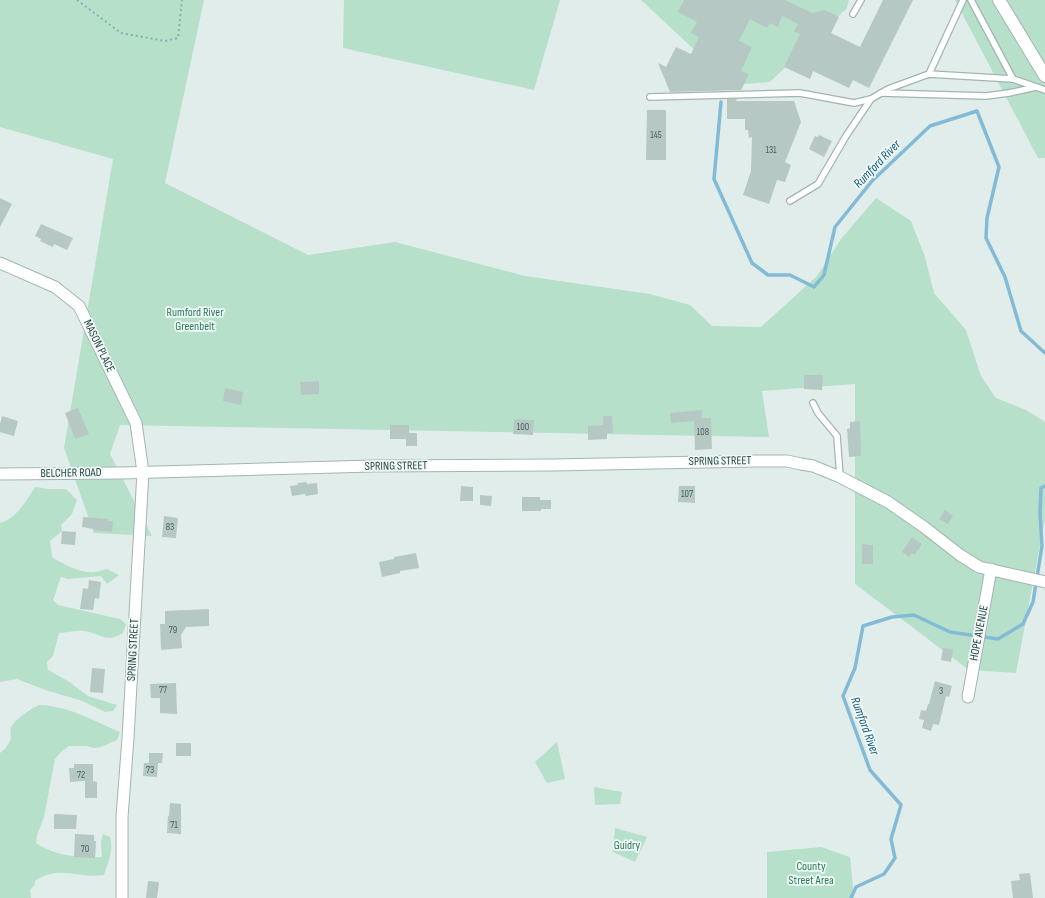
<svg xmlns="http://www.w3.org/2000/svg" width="1045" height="898" font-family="'Sofia Sans Condensed',sans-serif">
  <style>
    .green { fill: #b7e0ca }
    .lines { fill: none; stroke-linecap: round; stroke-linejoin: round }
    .stream { stroke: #83bbd7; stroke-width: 3.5 }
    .building { fill: #b6c8c3 }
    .service-casing { stroke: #a3b5b2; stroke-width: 8 }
    .minor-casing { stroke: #a3b5b2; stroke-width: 13 }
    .tertiary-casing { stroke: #a3b5b2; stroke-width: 14 }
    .path { stroke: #7eb3ad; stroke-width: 2; stroke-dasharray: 2 3; stroke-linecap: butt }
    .service { stroke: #fff; stroke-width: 5.5 }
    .minor { stroke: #fff; stroke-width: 11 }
    .tertiary { stroke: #fff; stroke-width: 12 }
    .labels { text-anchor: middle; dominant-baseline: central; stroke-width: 3.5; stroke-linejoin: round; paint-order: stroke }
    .number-label { font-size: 10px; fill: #45615e }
    .park-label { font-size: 12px; fill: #267a56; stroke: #f1f9f7 }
    .street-label { font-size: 12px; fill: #1f3f3c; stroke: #f1f9f7 }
    .water-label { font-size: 13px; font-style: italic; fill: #145a81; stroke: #f1f9f7 }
  </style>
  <rect width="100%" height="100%" fill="#e1edea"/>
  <g class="green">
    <polygon points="0,0 204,0 165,183 308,255 395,242 525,276 650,294 690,305 712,326 761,327 817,276 841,239 876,198 911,221 925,257 934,293 966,330 981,376 996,398 1026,410 1045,422 1045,519 1016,673 969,670 855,584 855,384 762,391 769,437 120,425 110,454 152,536 94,533 64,448 113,159 0,127"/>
    <polygon points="344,0 560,0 534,90 343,48"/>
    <polygon points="641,0 849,0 847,8 770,82 732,85"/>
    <polygon points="955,0 1045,0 1045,158 1038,158"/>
    <path d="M35,487l14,2h17l11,11 -5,14 -11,11 1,6 -12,10 2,16c11,7 25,15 39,15 5,1 11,-2 16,-3l12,6 -12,9 -6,-8 -33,3 -7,-2c-4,8 -4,15 -8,23l5,5 62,14 6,5 -3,9c-18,11 -22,0 -39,-2 -8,-1 -16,2 -25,2l-6,23 -6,6 1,8 20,11 20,15 29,9 -4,6 -8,1 -25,-12 -32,-9 -31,-12 -17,3v-159c17,-5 26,-22 35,-36z"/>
    <path d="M39,705c31,1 54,16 81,27l-3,8 -16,7 -7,1 -8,-2h-17l-8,6 -6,7 -11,58 -7,18 -1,8c21,14 41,14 66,14l-1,-16 2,-7 7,3c4,14 -2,25 -6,38 -27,4 -44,-11 -69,6v3l-5,6 1,8h-31v-145c6,-5 10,-9 11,-16 0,-3 -1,-7 0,-10 4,-7 20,-19 28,-22z"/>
    <polygon points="557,742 565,779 547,783 535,762"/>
    <polygon points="594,787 622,792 620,804 595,805"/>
    <polygon points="615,828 647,837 635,862 613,852"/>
    <polygon points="821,847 850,857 854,898 767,898 767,852"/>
  </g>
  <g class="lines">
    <g class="stream">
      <polyline points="721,102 714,179 752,263 768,275 790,275 814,287 824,275 835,227 872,181 930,126 977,111 999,167 987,218 986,238 1005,277 1021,331 1045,353"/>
      <polyline points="851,898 856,887 884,874 895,858 891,839 901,805 870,770 843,696 855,668 863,626 892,617 914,615 950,632 998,639 1023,624 1033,602 1042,546 1040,513 1041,488 1045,486"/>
    </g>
  </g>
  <g class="building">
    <polygon points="684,0 785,0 812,13 825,10 839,17 831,33 860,47 883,0 913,0 869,88 853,80 849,88 813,71 810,79 784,67 800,34 794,31 798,24 782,16 778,27 770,23 767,28 750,19 739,41 752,47 741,71 749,74 741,90 670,92 658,63 666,67 676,47 691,54 699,37 691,33 697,22 678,12"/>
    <polygon points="727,99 737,99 736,101 794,101 801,122 785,162 791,165 785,182 777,180 769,204 743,195 751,171 752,137 749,138 748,130 745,130 745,119 727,119 727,121"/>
    <polygon points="647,110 666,110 666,160 646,160"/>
    <polygon points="819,135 832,141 824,157 809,149 815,136 818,137"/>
    <polygon points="0,198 12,204 0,227"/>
    <polygon points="41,224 73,238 67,250 54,244 53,247 40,241 41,239 35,236"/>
    <polygon points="804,375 823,375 822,390 804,389"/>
    <polygon points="319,381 319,394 301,395 300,382"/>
    <polygon points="225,388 243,392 241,405 223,401"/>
    <polygon points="78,408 89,434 75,439 65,413"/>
    <polygon points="702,410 702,418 711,418 712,449 695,450 694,421 671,423 670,413"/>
    <polygon points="2,416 18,421 14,436 0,432 0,424"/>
    <polygon points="603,416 612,416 613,433 607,433 607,439 588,440 588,426 603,425"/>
    <polygon points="514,419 534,420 533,435 513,434"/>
    <polygon points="860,421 861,456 849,457 847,429 850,428 850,422"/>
    <polygon points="390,425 409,425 409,433 417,433 417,446 406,446 406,439 390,439"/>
    <polygon points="307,482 307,484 317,483 318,494 306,496 305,494 292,496 290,486 298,485 297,483"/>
    <polygon points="461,486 473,487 473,501 460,501"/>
    <polygon points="679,486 695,486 695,503 678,502"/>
    <polygon points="480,495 492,496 491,506 480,505"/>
    <polygon points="522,497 540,497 540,500 551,500 551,509 541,509 541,511 522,511"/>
    <polygon points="945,510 953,516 948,524 939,519"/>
    <polygon points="164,516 178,518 176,538 162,537"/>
    <polygon points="83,517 108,519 108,521 113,521 112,532 93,530 94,529 82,527"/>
    <polygon points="62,531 76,532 75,545 61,544"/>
    <polygon points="912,537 922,544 914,555 912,553 909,557 902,552"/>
    <polygon points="862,544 873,545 873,564 862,564"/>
    <polygon points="416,553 419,568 400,571 400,573 382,577 379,562 394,559 394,557"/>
    <polygon points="89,580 101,582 99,599 95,598 93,610 80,609 83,588 88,589"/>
    <polygon points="209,609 209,626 186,627 181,635 182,648 161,650 160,624 165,624 165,611"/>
    <polygon points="943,648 953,649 951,662 941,660"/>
    <polygon points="92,668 105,669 103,693 90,692"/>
    <polygon points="935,681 952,686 949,697 946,696 939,725 933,724 931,731 922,728 924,720 919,719 921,710 926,711 928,704 929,704"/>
    <polygon points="176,683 177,714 160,713 160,698 151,698 150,684"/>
    <rect x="176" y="743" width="15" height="13"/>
    <polygon points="149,753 163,753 162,763 158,763 157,777 143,776 144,763 149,763"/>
    <polygon points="74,764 93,764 93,781 97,782 97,798 85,798 85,781 70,782 69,768 74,768"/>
    <polygon points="170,803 181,804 181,834 167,833 168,816 169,816"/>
    <polygon points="54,814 77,815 76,829 54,829"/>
    <polygon points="75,834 94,835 94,841 96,841 95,858 74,857"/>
    <polygon points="1030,873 1033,898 1013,898 1011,881 1020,880 1019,874"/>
    <polygon points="148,881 159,882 157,898 146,898"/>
  </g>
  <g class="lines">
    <g class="service-casing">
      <g id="service">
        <polyline points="971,0 1013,79 1045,90"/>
        <polyline points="853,14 861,0"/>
        <polyline points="929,74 963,0"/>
        <polyline points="881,93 986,96 1009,93 1036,87"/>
        <polyline points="650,97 800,93 854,103 871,99 888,89 929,74 1013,79"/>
        <polyline points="790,201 818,184 846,136 871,99"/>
        <polyline points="813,403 818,413 837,436 840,477"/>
      </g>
    </g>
    <g class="minor-casing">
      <g id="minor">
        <polyline points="0,263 55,287 79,306 136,423 143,472 128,738 122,817 122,898"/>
        <polyline points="0,474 121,473 373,466 553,465 755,461 787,461 801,464 813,466 840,477 888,502 924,527 960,555 979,567 1045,582"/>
        <polyline points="968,697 991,569"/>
      </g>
    </g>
    <g class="tertiary-casing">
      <polyline id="tertiary" points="999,0 1045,76"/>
    </g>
    <polyline class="path" points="77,0 121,33 165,41 178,38 182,0"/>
    <use href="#service" class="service"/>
    <use href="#minor" class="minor"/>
    <use href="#tertiary" class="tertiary"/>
  </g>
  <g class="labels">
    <g class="number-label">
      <text x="656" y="135">145</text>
      <text x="771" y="150">131</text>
      <text x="523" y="427">100</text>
      <text x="703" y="432">108</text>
      <text x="687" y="494">107</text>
      <text x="170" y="527">83</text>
      <text x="173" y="630">79</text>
      <text x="163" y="690">77</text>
      <text x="941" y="691">3</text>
      <text x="150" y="770">73</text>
      <text x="81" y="775">72</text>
      <text x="174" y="825">71</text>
      <text x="85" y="849">70</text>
    </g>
    <g class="park-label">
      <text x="195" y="312">Rumford River<tspan x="195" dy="14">Greenbelt</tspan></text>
      <text x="627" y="845">Guidry</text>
      <text x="811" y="866">County<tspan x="811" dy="14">Street Area</tspan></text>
    </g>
    <g class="street-label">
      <text transform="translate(99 346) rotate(64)">MASON PLACE</text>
      <text transform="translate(720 461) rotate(-1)">SPRING STREET</text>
      <text transform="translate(396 466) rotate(-1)">SPRING STREET</text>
      <text transform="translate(71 473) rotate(-1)">BELCHER ROAD</text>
      <text transform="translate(979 633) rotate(-79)">HOPE AVENUE</text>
      <text transform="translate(133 650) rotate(-87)">SPRING STREET</text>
    </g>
    <g class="water-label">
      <text transform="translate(877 164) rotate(-46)">Rumford River</text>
      <text transform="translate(865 726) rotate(70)">Rumford River</text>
    </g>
  </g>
</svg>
